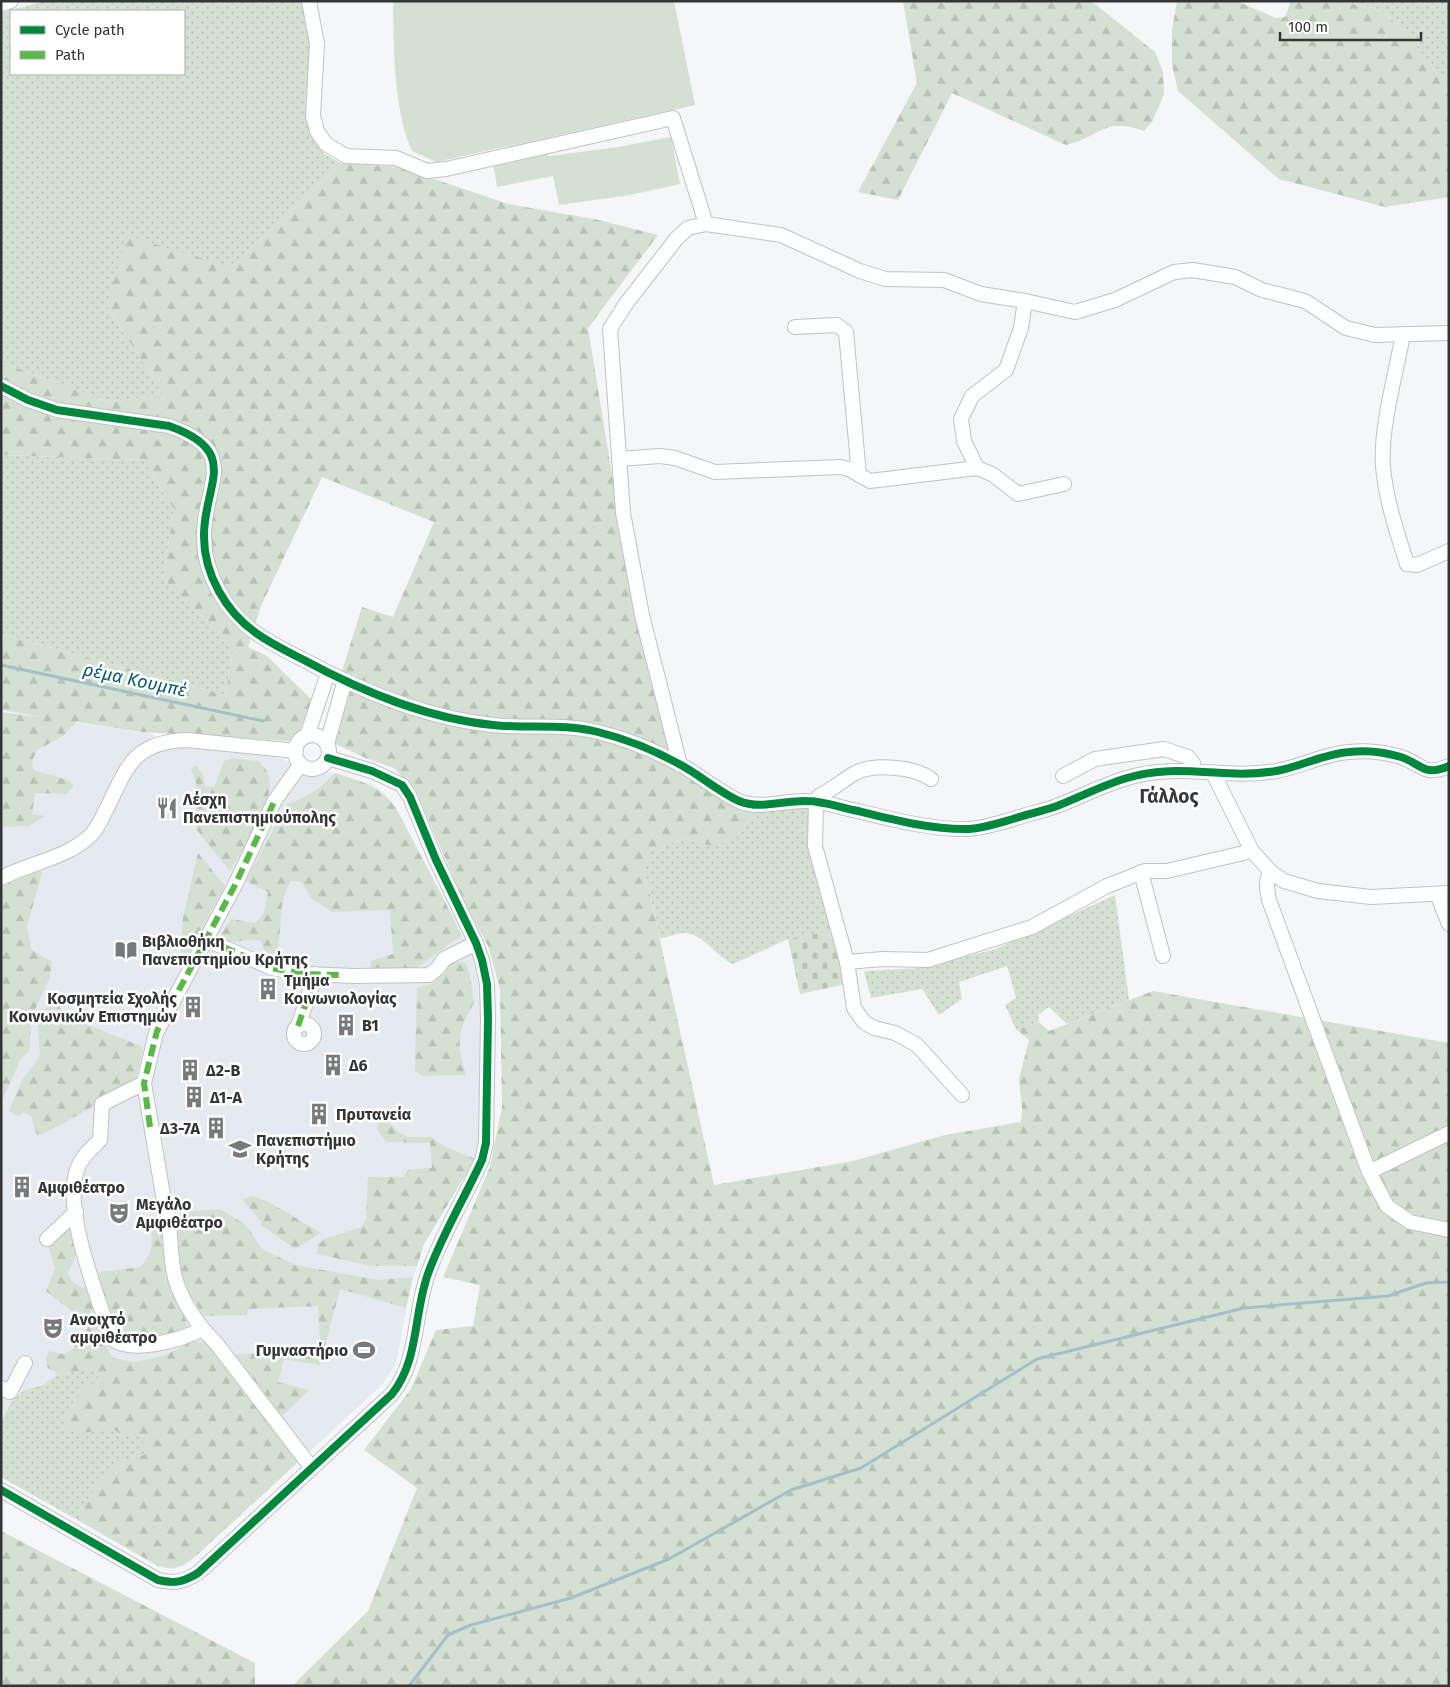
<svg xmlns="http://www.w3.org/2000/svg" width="1450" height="1687" font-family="'Fira Sans',sans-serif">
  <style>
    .built { fill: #e5e9f0 }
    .grass { fill: url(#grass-dots); fill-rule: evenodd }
    .forest { fill: url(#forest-firs) }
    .cemetery { fill: url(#cemetery-stones) }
    .pitch { fill: #d4e1d2 }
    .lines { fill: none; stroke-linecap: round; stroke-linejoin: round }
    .stream { stroke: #a3c0ca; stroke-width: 3 }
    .minor-casing { stroke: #c1c2c4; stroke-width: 16 }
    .minor { stroke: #fdfefe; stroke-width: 14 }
    .quiet { stroke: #58b947; stroke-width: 6; stroke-dasharray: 12 6; stroke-linecap: butt }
    .cycleway-casing { stroke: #fff; stroke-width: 11 }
    .cycleway { stroke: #00873e; stroke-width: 8 }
    .labels { text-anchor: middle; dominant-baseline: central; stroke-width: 5; stroke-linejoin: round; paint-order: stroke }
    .poi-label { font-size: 16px; font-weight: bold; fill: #343536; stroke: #fff; text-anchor: start }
    .water-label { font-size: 18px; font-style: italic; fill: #065b70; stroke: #fff }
    .quarter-label { font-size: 19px; font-weight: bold; fill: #37393d; stroke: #fff }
  </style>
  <defs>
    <pattern id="grass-dots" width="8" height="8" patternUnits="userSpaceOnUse" patternTransform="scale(1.25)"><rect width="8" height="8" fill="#d4e1d2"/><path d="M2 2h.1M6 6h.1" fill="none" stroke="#b7c2b5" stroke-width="1.8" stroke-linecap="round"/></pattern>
    <pattern id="forest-firs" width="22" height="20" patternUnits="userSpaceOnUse" patternTransform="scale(1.25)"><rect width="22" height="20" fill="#d4e1d2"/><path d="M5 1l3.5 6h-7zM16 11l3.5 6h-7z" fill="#b7c2b5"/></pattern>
    <pattern id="cemetery-stones" width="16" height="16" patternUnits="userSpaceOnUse" patternTransform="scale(1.25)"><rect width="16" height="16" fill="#d4e1d2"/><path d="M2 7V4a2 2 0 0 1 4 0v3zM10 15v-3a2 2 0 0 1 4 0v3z" fill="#b7c2b5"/></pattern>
  </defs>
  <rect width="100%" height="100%" fill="#f4f6f8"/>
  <polygon class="built" points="1,712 153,734 159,749 173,747 266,755 371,784 384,793 396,808 454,917 473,959 481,996 481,1139 475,1159 424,1244 411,1285 396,1363 383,1384 345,1419 198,1554 186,1565 173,1569 158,1566 1,1477"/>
  <g class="grass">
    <path d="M44,1h259l7,41 -4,73 4,17 14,22 17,9 -109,104 -125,39 57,89 -56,7 -107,-40v-349zM11,11h173v63h-173z"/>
    <path d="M1349,1h100v73h-11c-16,-18 -38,-52 -59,-64 -10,-5 -22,-1 -30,-9z"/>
    <polygon points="1,455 144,460 174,509 163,578 233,651 225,695 1,634"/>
    <path d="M803,807l9,1 24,122 -48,9 -55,25c-17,-7 -30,-32 -50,-31 -7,1 -16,4 -23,6l-15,-67 4,-20 32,-13 14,3 40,-3 22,-28z"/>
    <polygon points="1115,895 1129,1000 1067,1024 1049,1007 1038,1015 1039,1022 1016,1029 1005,1005 1016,998 1007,966 959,982 962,999 939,1015 922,989 871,998 864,971 920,968 996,949"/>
    <path d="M91,1369l10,7c-17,12 -29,26 -39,44l38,10 12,-1 13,7 17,1 3,16c-8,6 -22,7 -26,10 -18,14 -32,37 -41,57l-77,-43v-54l11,-22 13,-11 18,-5 15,-11z"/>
  </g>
  <g class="forest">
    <path d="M903,1h186l6,3 60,48 8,20 1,22 -12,28 -8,9c-40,-15 -43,6 -78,14l-114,-52 -54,107 -40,-8 59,-109z"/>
    <path d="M1177,1h60l39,17 9,-1 6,-16h58c8,8 20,4 30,9 21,12 43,46 59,64h11v123l-64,10 -106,-28 -101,-88 -6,-26v-35z"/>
    <polygon points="341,163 399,167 508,204 599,220 658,235 588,328 635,615 670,750 757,811 735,839 713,846 681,839 650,852 645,872 714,1185 853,1161 945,1135 1021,1122 1022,1109 1019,1079 1029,1040 1016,1029 1039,1022 1049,1031 1153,991 1449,1043 1449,1684 292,1686 368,1611 417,1488 364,1450 411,1389 436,1330 473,1326 480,1285 443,1277 490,1167 502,1107 500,989 488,946 462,897 416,791 394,768 368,759 333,743 356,676 342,671 362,607 393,617 434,522 322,477 261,606 248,647 267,656 312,700 305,733 296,740 287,741 142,732 76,722 63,736 37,750 32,761 33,770 68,780 74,786 66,794 35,793 32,814 45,816 29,826 1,827 1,712 42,717 1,710 1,634 225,695 233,652 163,578 174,509 144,460 1,455 1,362 108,402 164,395 107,306 127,236 232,267"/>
    <path d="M232,758l27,3c2,3 7,8 9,12 10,26 -25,75 -38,98l-33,-41 -1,-47 -5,-14 5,-4 7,10 2,11 9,1 10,-26z"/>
    <path d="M335,773c27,9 42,11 61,35l66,127 -50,36 -41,-2v-8l22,-7 -3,-44 -58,2 -21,-14 -9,-16 -11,-1c-14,22 -8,46 -14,71l-6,3 -7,-5 -3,-9c-15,-4 -29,5 -43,-2l13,-20 24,4 9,-10 4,-21 -22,-11 41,-77c21,-7 33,-15 48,-31z"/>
    <polygon points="198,853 225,886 184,961 180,958 183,918"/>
    <polygon points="38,869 42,873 27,926 31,949 41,956 52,961 50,977 32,1016 29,1051 20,1060 1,1103 1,888 12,880"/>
    <path d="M451,962h14l5,13 4,28c-17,29 -18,40 -8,72l-44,1 -7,-6 2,-82 17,-5z"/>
    <path d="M52,994l13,22 78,31 -8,36c-33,17 -64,38 -98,53l-6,-20 -7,-3 -7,3 -8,-5 13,-31 18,-24 -2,-31z"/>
    <polygon points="379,1116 386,1119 398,1132 407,1137 431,1137 444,1146 475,1159 424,1244 417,1266 371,1266 317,1254 318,1245 324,1239 362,1227 366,1218 368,1177 404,1177 408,1170 432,1168 430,1143 386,1142 377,1129"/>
    <polygon points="252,1196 269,1202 321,1233 295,1249 260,1224 262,1223 243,1200"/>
    <polygon points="220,1209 246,1225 262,1249 295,1265 379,1280 413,1277 406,1308 340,1289 320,1365 284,1359 278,1382 309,1390 282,1416 233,1355 318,1347 320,1342 318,1306 248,1309 247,1315 204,1316 186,1290 179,1262 177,1216 182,1212"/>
    <path d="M155,1218l8,2 5,57 20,49 -3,6c-21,6 -49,11 -70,5l-17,-59 2,-6 40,-5c15,-16 12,-23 10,-44z"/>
    <path d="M68,1223l8,32 -8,18c3,10 8,13 19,15l7,21 -11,11 -37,-29 9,-23 -8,-25z"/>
    <path d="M96,1323l4,2 2,14 11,19 21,4 29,-6 31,-15 12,2 32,35 61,83 -101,93c-16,12 -20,17 -40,12l-80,-46c10,-21 21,-44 41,-57 6,-4 16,-4 26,-9l-3,-17 -17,-1 -13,-7 -30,4 -13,-2 -7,-11c10,-18 22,-32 38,-44l-9,-7 -33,5 -10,-6 -2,-9 3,-8 13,3 10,-4 18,-25z"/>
    <polygon points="1,1531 255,1663 255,1686 1,1686"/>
  </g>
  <polygon class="cemetery" points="836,930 847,984 800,994 788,939"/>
  <g class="pitch">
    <path d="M393,1h281l21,104 -259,57 -24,-11c-19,-43 -18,-103 -19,-150z"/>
    <polygon points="671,137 680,184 630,195 559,205 553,176 497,187 493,163 546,152 549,156 618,147"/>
  </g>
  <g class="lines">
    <g class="stream">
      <polyline points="1,665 263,721"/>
      <polyline points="409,1686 448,1635 471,1625 571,1598 669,1559 791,1490 861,1468 1037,1359 1244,1308 1388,1296 1426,1283 1449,1282"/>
    </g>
    <g class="minor-casing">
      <g id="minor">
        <polyline points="309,1 317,44 313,116 317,131 326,144 346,156 396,158 427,171 446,169 673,118 706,224"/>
        <polyline points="1,4 11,1"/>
        <polyline points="1025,301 1075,312 1115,300 1174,272 1193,270 1235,277 1262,290 1305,301 1346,328 1375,335 1449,333"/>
        <polyline points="795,327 837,325 846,332 859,475"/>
        <path d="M1403,334c-7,40 -23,94 -20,133 3,33 14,65 24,97l10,1 32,-14"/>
        <path d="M1,386l27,14 29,10 112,16c74,26 34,59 35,111 0,37 22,75 52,96 14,10 30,18 46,26 59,32 123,59 191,66 35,4 70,-2 105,7 28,7 58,19 83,33 20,11 38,27 58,36 21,9 46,-1 68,0 17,0 34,7 51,10 36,9 75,19 111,18 15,-1 30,-6 44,-10 15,-5 30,-8 44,-13 23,-9 46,-21 70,-28 52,-16 96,2 149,-7 24,-4 47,-17 73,-19 17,-2 36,0 52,5 21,7 22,20 48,9"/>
        <polyline points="619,459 660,456 675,458 715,472 840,467 849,469 870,481 977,468 992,474 1018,494 1064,484"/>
        <circle cx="312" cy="752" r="17"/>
        <polyline points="307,736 328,673"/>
        <polyline points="327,744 345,680"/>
        <path d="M301,764l-26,36 -41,87 -78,146 -12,50 19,112c10,27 5,56 12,83 7,24 23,48 41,65l95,124"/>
        <polyline points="680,765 642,615 623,513 610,329 625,305 677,238 688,228 706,224 781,235 860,271 885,279 944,280 981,294 1025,301 1021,328 1006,370 972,396 961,419 964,441 977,468"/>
        <polyline points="1213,773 1252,851 1271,872 1284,881 1318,891 1371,897 1449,893"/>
        <polyline points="1063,776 1095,759 1164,749 1188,757 1193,763 1194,771"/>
        <path d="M931,779c-16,-12 -57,-16 -76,-6 -12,7 -23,17 -36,23l-3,5 -1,45 32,116 7,46 10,14 10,6 21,5 22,12 45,50"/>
        <polyline points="1141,872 1163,956"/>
        <path d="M1271,872c-6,9 -4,17 -2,28l100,272"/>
        <path d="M1,878c28,-15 67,-20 90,-43 7,-7 11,-18 16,-27 21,-43 27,-66 80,-68l109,11"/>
        <polyline points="1437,894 1449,924"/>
        <polyline points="207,940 272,968 304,974 355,976 429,975 438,968 444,959 476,943"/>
        <polyline points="847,962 883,959 928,960 1032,927 1107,886 1145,871 1167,871 1252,851"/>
        <circle cx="304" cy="1034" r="10"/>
        <polyline points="298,1026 316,974"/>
        <path d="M144,1083l-42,21 -2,36c-8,8 -18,16 -22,27 -17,41 20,129 33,171 18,17 71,2 91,-9"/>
        <polyline points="1449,1133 1369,1172 1387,1206 1410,1222 1449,1230"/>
        <polyline points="47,1239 76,1212"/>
        <polyline points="1,1388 10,1392 25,1363"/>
        <path d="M1,1490l157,90c17,4 25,2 40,-7l194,-179c28,-35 21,-82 37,-123 14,-38 36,-74 53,-111l4,-17 2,-125 -1,-34 -5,-24 -6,-17 -40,-83 -26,-63 -8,-12 -30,-14 -44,-13"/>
      </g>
    </g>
    <use href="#minor" class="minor"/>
    <g class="quiet">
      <polyline points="207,940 272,968 304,974 339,975"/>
      <polyline points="298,1026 316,974"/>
      <polyline points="150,1127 144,1083 157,1031 234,887 275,800"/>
    </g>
    <g class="cycleway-casing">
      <g id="cycleway">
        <path d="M1,386l27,14 29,10 112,16c74,26 34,59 35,111 0,37 22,75 52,96 14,10 30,18 46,26 59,32 123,59 191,66 35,4 70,-2 105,7 28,7 58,19 83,33 20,11 38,27 58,36 21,9 46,-1 68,0 17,0 34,7 51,10 36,9 75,19 111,18 15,-1 30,-6 44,-10 15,-5 30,-8 44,-13 23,-9 46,-21 70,-28 52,-16 96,2 149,-7 24,-4 47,-17 73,-19 17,-2 36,0 52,5 21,7 22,20 48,9"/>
        <path d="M1,1490l157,90c17,4 25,2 40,-7l194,-179c28,-35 21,-82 37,-123 14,-38 36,-74 53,-111l4,-17 2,-125 -1,-34 -5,-24 -6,-17 -40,-83 -26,-63 -8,-12 -30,-14 -44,-13"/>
      </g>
    </g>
    <use href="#cycleway" class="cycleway"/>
  </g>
  <defs>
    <g id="restaurant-bare" transform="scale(1.725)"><path d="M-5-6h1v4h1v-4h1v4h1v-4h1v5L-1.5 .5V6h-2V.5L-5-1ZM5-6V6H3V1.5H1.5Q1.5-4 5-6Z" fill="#77797a" stroke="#fff" stroke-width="2.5" paint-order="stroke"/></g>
    <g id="library-bare" transform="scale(1.725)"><path d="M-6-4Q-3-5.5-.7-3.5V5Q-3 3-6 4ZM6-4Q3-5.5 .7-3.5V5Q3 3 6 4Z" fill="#77797a" stroke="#fff" stroke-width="2.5" paint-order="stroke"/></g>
    <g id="building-bare" transform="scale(1.725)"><path d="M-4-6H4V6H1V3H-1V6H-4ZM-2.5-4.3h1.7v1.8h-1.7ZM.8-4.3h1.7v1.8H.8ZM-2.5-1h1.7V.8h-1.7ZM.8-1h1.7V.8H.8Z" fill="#77797a" stroke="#fff" stroke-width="2.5" paint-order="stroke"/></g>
    <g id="university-bare" transform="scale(1.725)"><path d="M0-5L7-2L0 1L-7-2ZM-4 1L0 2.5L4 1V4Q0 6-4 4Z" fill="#77797a" stroke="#fff" stroke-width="2.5" paint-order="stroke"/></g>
    <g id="theatre-bare" transform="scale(1.725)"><path d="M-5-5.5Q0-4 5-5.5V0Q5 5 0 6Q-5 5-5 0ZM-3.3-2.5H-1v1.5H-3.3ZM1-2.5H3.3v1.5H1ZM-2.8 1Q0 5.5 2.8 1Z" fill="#77797a" stroke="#fff" stroke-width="2.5" paint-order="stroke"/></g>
    <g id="stadium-bare" transform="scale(1.725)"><path d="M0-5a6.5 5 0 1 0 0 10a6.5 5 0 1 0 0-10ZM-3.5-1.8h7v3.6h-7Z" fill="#77797a" stroke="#fff" stroke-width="2.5" paint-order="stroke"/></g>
  </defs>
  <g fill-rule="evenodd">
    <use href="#restaurant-bare" x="167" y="808"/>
    <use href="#library-bare" x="126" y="950"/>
    <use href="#building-bare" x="268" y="989"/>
    <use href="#building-bare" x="193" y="1007"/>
    <use href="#building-bare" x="346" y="1025"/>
    <use href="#building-bare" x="333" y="1065"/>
    <use href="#building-bare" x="190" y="1070"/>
    <use href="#building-bare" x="194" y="1097"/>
    <use href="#building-bare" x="319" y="1114"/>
    <use href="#building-bare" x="216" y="1128"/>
    <use href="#university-bare" x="240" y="1149"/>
    <use href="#building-bare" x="22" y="1187"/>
    <use href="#theatre-bare" x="119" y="1213"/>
    <use href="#theatre-bare" x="53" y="1328"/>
    <use href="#stadium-bare" x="364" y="1350"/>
  </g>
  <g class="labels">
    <g class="poi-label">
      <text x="183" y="799">Λέσχη<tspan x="183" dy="18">Πανεπιστημιούπολης</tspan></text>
      <text x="142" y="941">Βιβλιοθήκη<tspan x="142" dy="18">Πανεπιστημίου Κρήτης</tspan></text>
      <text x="284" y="980">Τμήμα<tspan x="284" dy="18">Κοινωνιολογίας</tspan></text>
      <text x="177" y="998" text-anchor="end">Κοσμητεία Σχολής<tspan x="177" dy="18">Κοινωνικών Επιστημών</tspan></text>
      <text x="362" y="1025">Β1</text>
      <text x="349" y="1065">Δ6</text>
      <text x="206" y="1070">Δ2-Β</text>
      <text x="210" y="1097">Δ1-Α</text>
      <text x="336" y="1114">Πρυτανεία</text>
      <text x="200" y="1128" text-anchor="end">Δ3-7Α</text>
      <text x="256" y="1140">Πανεπιστήμιο<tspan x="256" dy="18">Κρήτης</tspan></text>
      <text x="38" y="1187">Αμφιθέατρο</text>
      <text x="136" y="1204">Μεγάλο<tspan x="136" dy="18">Αμφιθέατρο</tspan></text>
      <text x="70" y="1319">Ανοιχτό<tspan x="70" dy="18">αμφιθέατρο</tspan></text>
      <text x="348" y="1350" text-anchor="end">Γυμναστήριο</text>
    </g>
    <g class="water-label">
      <text transform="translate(135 680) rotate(12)">ρέμα Κουμπέ</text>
    </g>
    <g class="quarter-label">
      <text x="1169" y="796">Γάλλος</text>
    </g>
  </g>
  <rect width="1450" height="1687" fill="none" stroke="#343536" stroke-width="5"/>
  <rect x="10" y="10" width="175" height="65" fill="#ffffff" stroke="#aeaeaf"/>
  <rect x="20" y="26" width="25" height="8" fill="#00873e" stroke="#aeaeaf"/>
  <text x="55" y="35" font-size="15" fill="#343536">Cycle path</text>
  <rect x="20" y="51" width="25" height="8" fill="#58b947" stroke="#aeaeaf"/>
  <text x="55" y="60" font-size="15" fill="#343536">Path</text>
  <path d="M1280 32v8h141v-8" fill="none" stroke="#343536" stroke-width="2.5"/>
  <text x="1288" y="32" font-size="15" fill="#343536" stroke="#ffffff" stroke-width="4" paint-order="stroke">100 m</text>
</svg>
